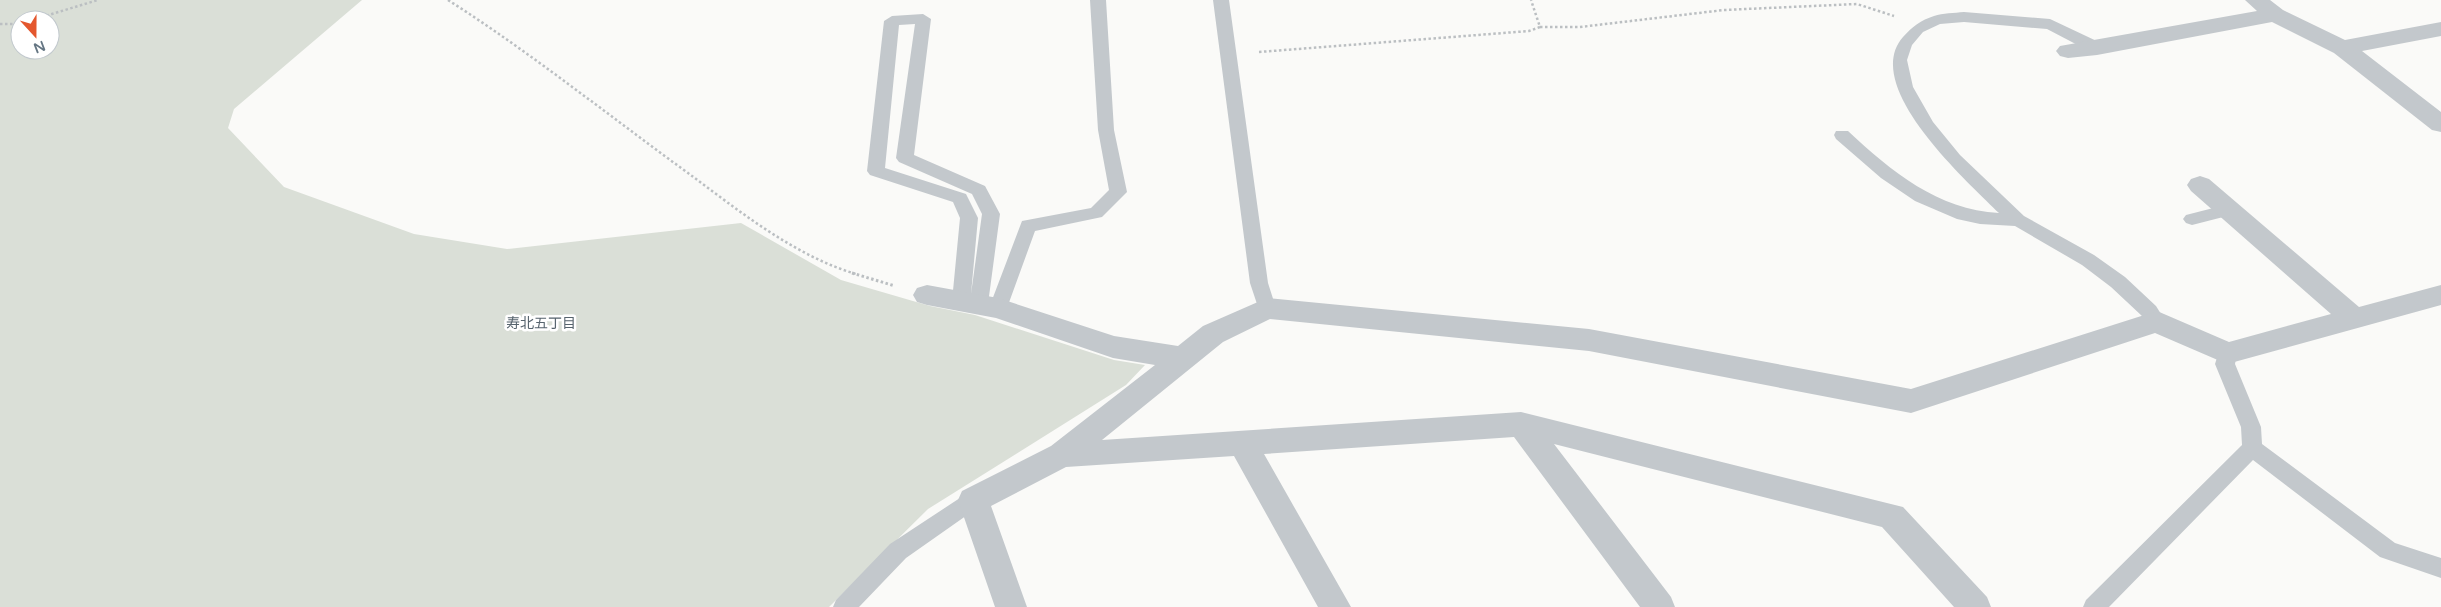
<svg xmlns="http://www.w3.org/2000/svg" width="2441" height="607" font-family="'Varela Round','Noto Sans JP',sans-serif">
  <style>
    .green { fill: #dadfd7; fill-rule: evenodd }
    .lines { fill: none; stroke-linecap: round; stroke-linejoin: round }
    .path-far1 { stroke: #bbbfc2; stroke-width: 2.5; stroke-dasharray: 2.5 2.5; stroke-linecap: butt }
    .path { stroke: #bbbfc2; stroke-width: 3; stroke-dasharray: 2.5 2.5; stroke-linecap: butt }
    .lane { fill: #c3c8cc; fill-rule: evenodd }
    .street { fill: #c3c8cc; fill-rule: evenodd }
    .labels { text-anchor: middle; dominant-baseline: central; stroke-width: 5; stroke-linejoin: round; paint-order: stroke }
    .neighbourhood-label { font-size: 14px; fill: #57646e; stroke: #fff }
  </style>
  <rect width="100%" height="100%" fill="#fafaf8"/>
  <path class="green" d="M0,0h362l-128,109 -6,19 56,59 130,47 93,15 234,-26 100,57 89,26 45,9 139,45 31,5 -19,20 -198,124 -99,98h-829zM20,20h30v30h-30z"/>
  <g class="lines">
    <g class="path-far1">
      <path d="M448,0c83,53 160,115 240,173 51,38 107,83 168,101"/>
      <polyline points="32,20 98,0"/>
      <polyline points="0,24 20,24"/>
      <polyline points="1540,27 1580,27 1724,10 1857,4 1894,16"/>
      <polyline points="1259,52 1529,31 1540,27 1531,0"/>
    </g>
    <polyline class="path" points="852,273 895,286"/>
    <g class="lane">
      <polygon points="1090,0 1106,0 1114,130 1127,192 1102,217 1035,231 1007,308 1005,313 998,315 991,313 989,308 1022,221 1091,208 1109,190 1098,130"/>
      <polygon points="1213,0 1229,0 1268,283 1276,308 1274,313 1267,315 1260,313 1250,283"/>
      <path d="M1964,12l86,7 53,25 2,4 -2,4h-12l-44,-23 -83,-7 -24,2 -17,8 -11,13 -5,15 6,27 20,35 27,33 64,61 70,39 31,22 31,29 10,16 -2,5 -7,2 -7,-2 -8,-11 -31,-29 -29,-22 -67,-39 -35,-2 -23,-5 -42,-18 -34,-23 -45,-39 -2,-4 2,-4h12c43,40 90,79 151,82 -32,-32 -139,-127 -96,-176 9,-10 18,-17 31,-21 9,-3 20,-3 30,-4z"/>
      <path d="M923,14l8,5 -17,136 71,31 15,28 -12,90 -2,5 -7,2 -7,-2 -2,-7 -2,4 -7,2 -7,-2 -2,-5 8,-83 -7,-16 -83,-27 -3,-4 17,-150 8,-5zM915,24l-19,134 3,4 73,32 10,20 -11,80 7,-76 -12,-24 -81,-26 14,-143z"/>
      <polygon points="2229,204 2235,206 2238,210 2235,214 2192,225 2186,223 2183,219 2186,215"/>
      <polygon points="2227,345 2234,348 2237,353 2235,364 2261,427 2262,444 2395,543 2441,558 2441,578 2380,557 2253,460 2109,607 2083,607 2086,600 2242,445 2241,427 2215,364 2220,348"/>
      <polygon points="973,491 980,494 984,500 980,506 906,558 859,607 833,607 836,600 890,544 966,494"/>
    </g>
    <g class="street">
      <polygon points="2245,0 2270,0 2283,10 2345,40 2441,22 2441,36 2362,51 2441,112 2441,132 2432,130 2334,53 2272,22 2097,55 2068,58 2060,56 2056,51 2060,46 2257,11"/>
      <polygon points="2200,176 2209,179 2359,307 2441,285 2441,305 2227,364 2155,333 1911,413 1589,351 1270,319 1223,342 1102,440 1521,412 1903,507 1987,597 1991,607 1954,607 1882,527 1554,444 1671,597 1675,607 1640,607 1514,437 1264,454 1351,607 1318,607 1234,456 1066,467 991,506 1027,607 995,607 958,500 962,491 1051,446 1155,365 1113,358 996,318 927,305 917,302 913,295 917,288 927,285 998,298 1114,336 1178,346 1203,326 1267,298 1589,329 1911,389 2157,311 2229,342 2331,314 2191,191 2187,185 2191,179"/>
    </g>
  </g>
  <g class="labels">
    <g class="neighbourhood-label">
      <text x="541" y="323">寿北五丁目</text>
    </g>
  </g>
  <g transform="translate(35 35) rotate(159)"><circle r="24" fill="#ffffff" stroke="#c1c8cd"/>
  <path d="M0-4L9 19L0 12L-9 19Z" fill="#e4572e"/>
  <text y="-8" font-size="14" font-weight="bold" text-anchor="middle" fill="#657683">N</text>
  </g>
</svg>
